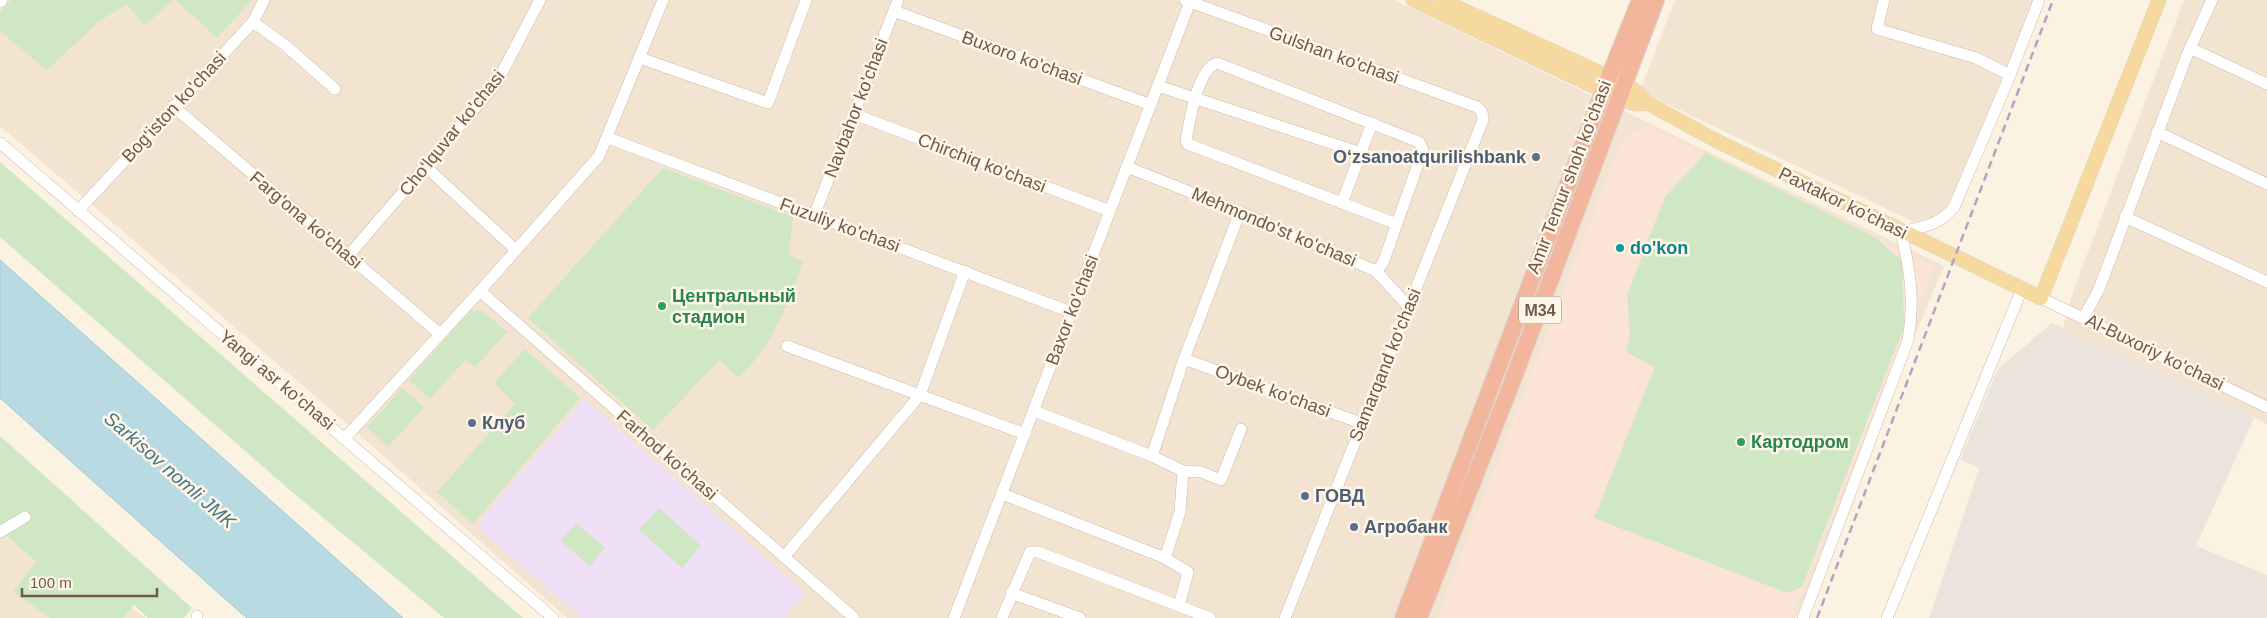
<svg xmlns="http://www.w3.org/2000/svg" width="2267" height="618" font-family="Helvetica,sans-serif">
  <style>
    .residential { fill: #f2e4d1 }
    .commercial { fill: #fbe3d6 }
    .industrial { fill: #eae4dd }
    .education { fill: #efdff7 }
    .green { fill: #cfe7c2 }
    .water { fill: #b8dbe3; stroke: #9fcad4 }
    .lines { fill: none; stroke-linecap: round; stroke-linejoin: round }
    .minor-casing { stroke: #cbbaaa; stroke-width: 12 }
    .major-casing { stroke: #dad4d0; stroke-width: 15 }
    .highway-casing { stroke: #dad4d0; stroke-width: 18 }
    .minor { stroke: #fff; stroke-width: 11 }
    .major { stroke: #f6d99e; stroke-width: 14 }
    .highway { stroke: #f2b69c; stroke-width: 16 }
    .rail { stroke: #b5a2c3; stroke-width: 2.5; stroke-dasharray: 8 5; stroke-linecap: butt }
    .service-dot { fill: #5c6f8a; stroke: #fef6e8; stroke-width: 2 }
    .culture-dot { fill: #0f9aa8; stroke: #fef6e8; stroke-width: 2 }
    .leisure-dot { fill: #2e9e5b; stroke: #fef6e8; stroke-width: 2 }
    .labels { text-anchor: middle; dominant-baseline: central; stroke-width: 5; stroke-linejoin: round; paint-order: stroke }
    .shield { fill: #fef6e8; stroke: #9b8879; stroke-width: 1 }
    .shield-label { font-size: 16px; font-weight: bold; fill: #71594a }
    .street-label { font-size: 18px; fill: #71594a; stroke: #fef6e8 }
    .service-label { font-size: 18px; font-weight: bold; fill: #4e5e75; stroke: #fef6e8; text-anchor: start }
    .culture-label { font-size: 18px; font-weight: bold; fill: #0d838f; stroke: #fef6e8; text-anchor: start }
    .leisure-label { font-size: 18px; font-weight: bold; fill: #27864d; stroke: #fef6e8; text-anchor: start }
    .water-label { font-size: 19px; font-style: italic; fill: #457683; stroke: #fef6e8 }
  </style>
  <rect width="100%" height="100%" fill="#fbf2e2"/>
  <g class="residential">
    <polygon points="0,0 1394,0 1944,266 1796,618 567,618 337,415 0,126"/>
    <polygon points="1675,0 2038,0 1961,209 1914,222 1640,91"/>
    <polygon points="2184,0 2267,0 2267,424 2063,328 2074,289"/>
    <polygon points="0,502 145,618 0,618"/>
  </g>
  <polygon class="commercial" points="1647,125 1934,267 1791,618 1437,618 1622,139"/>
  <polygon class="industrial" points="2052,323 2254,418 2196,546 2267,575 2267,618 1929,618 1979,468 1960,460 1998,369"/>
  <polygon class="education" points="584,399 806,593 784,618 582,618 476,526"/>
  <g class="green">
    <polygon points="11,0 173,0 144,26 127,4 98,22 47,70 0,31 0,12"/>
    <polygon points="176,0 252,0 217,38"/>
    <polygon points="1706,153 1876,238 1902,261 1904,327 1802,587 1787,593 1594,518 1655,367 1626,352 1630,335 1627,295 1665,197"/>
    <polygon points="0,162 523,618 444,618 291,491 0,237"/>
    <polygon points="663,168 793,217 789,255 803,261 792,295 765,348 739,378 719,360 653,430 528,318"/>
    <polygon points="471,310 483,311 507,332 475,367 465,360 430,399 409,380"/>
    <polygon points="525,349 580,398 473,524 437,492 515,404 494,383"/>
    <polygon points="402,388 424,407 388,447 367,427"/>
    <polygon points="0,436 192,608 184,618 148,618 134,605 123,618 50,618 13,592 36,562 0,529"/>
    <polygon points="659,508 701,546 682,568 639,530"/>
    <polygon points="576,523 605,548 590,566 561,541"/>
  </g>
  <polygon class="water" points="0,260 403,618 247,618 233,606 0,398"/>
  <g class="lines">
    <g class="minor-casing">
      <g id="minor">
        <polyline points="1185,0 1477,107 1482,112 1483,120 1285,618"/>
        <polyline points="1884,0 1877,29 1976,58 2010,75"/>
        <polyline points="0,2 2,0"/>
        <polyline points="894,11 1151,105"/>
        <polyline points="253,22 285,45 335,89"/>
        <polyline points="2190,48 2267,84"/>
        <polyline points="640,58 768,103 806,0"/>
        <polyline points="1158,86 1361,153"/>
        <polyline points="173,106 440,334"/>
        <polyline points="854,114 1110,211"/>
        <polyline points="2157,132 2267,184"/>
        <polyline points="608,138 1071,312"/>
        <polyline points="0,143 553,618"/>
        <polyline points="426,167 516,250"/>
        <polyline points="1127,167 1240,212 1376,271 1408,306"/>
        <polyline points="1342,203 1372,123"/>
        <polyline points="78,211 253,22 264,0"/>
        <polyline points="814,216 898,0"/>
        <polyline points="2125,217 2267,282"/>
        <polyline points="348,256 496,84 540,0"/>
        <path d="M1376,271l7,-8 40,-113 -4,-8 -202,-79c-20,7 -27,57 -31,77l2,4 209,80"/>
        <polyline points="480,291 854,618"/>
        <polyline points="2041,298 2267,407"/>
        <polyline points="2084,317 2099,289 2187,55 2212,0"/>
        <polyline points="787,346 1025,434"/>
        <polyline points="1184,359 1361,423"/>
        <polyline points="1034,411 1152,456 1183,471"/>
        <polyline points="345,438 480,291 599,156 663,0"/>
        <polyline points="1152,456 1184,359 1240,212"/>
        <polyline points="1002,494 1165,558"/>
        <polyline points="0,532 25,517"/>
        <polyline points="784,557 920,395 965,271"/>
        <polyline points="1011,593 1080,618"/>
        <polyline points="197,618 197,616"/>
        <polyline points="954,618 1190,2"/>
        <polyline points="1002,618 1030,552 1038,552 1179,606"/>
        <polyline points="1210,618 1179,606 1188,572 1165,558 1180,512 1183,471 1201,472 1221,480 1241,429"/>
        <path d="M1803,618l105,-278c7,-38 2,-71 -7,-108 24,-6 37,-6 53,-25l54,-127 31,-80"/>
        <polyline points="1887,618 2022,289"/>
      </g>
    </g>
    <g class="major-casing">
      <g id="major">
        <polyline points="1413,0 1620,99 1636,104 1647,103"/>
        <polyline points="1441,0 1625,84 1640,94 1647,103 1715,140 2041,298 2159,0"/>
      </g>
    </g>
    <g class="highway-casing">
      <g id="highway">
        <polyline points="1403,618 1603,92 1640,0"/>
        <polyline points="1419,618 1509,390 1656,0"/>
      </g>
    </g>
    <use href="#minor" class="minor"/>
    <use href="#major" class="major"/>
    <use href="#highway" class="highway"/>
    <polyline class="rail" points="1817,618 2053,0"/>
  </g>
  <g class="service-dot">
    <circle cx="1536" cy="157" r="5"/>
    <circle cx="472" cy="423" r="5"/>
    <circle cx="1305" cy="496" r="5"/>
    <circle cx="1354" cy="527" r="5"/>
  </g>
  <circle class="culture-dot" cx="1620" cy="248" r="5"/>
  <g class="leisure-dot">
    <circle cx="662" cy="306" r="5"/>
    <circle cx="1741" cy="442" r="5"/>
  </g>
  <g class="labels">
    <rect class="shield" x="1519" y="296.5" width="42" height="27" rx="4"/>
    <g class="shield-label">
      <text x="1540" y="310">M34</text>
    </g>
    <g class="street-label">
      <text transform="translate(1334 55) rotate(20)">Gulshan ko'chasi</text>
      <text transform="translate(1022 58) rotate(20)">Buxoro ko'chasi</text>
      <text transform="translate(174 107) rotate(-47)">Bog‘iston ko'chasi</text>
      <text transform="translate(856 108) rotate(-69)">Navbahor ko'chasi</text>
      <text transform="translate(452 133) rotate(-51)">Cho‘lquvar ko'chasi</text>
      <text transform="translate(982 163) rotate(21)">Chirchiq ko'chasi</text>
      <text transform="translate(1569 177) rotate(-69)">Amir Temur shoh ko'chasi</text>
      <text transform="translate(1843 203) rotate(26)">Paxtakor ko'chasi</text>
      <text transform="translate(306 220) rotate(40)">Farg'ona ko'chasi</text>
      <text transform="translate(840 225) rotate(20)">Fuzuliy ko'chasi</text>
      <text transform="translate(1274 227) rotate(23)">Mehmondo'st ko'chasi</text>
      <text transform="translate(1072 310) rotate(-69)">Baxor ko'chasi</text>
      <text transform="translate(2155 352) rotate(26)">Al-Buxoriy ko'chasi</text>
      <text transform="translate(1385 365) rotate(-68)">Samarqand ko‘chasi</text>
      <text transform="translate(277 380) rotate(40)">Yangi asr ko'chasi</text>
      <text transform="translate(1273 391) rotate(20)">Oybek ko'chasi</text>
      <text transform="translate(667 455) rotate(41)">Farhod ko'chasi</text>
    </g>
    <g class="service-label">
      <text x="1526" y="157" text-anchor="end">Oʻzsanoatqurilishbank</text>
      <text x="482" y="423">Клуб</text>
      <text x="1315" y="496">ГОВД</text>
      <text x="1364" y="527">Агробанк</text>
    </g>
    <g class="culture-label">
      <text x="1630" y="248">do'kon</text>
    </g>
    <g class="leisure-label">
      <text x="672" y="296">Центральный<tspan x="672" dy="21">стадион</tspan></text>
      <text x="1751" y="442">Картодром</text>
    </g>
    <g class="water-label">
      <text transform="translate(170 470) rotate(41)">Sarkisov nomli JMK</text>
    </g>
  </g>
  <path d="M22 588v8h135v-8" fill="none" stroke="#71594a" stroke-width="2.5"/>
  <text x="30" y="588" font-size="15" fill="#71594a" stroke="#fef6e8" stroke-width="4" paint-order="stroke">100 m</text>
</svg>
